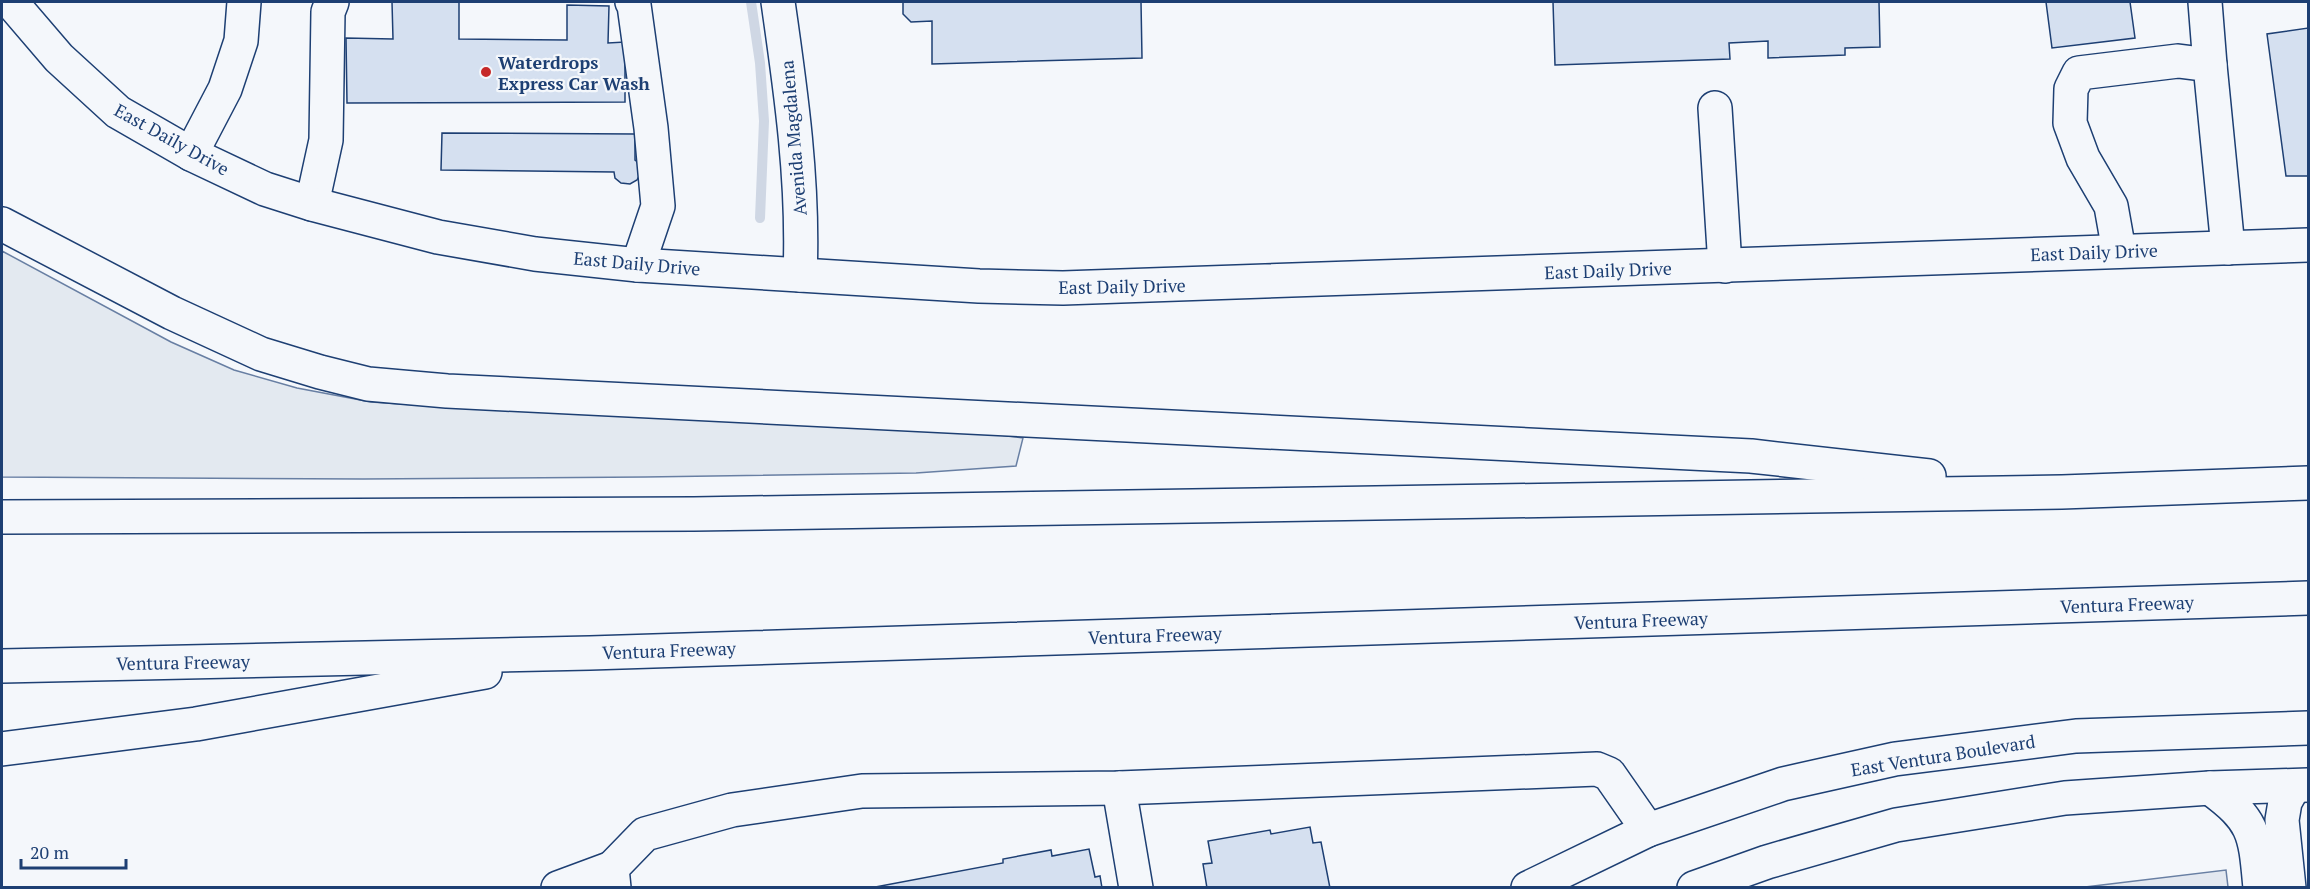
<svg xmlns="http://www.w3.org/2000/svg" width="2310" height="889" font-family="'PT Serif',serif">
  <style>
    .green { fill: #e3e9f0; stroke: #687fa3; stroke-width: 1.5 }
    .parking { fill: #e3e8f0; stroke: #687fa3; stroke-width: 1.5 }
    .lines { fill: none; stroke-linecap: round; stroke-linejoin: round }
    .stream { stroke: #cfd7e4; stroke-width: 10 }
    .building { fill: #d5e0f0; stroke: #1d3f73; stroke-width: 1.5 }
    .minor-casing { stroke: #1d3f73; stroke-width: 36 }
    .major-casing { stroke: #1d3f73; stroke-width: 36 }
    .highway-casing { stroke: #1d3f73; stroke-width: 36 }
    .minor { stroke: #f4f7fb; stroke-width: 33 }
    .major { stroke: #f4f7fb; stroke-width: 33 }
    .highway { stroke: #f4f7fb; stroke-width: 33 }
    .poi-dot { fill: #c62828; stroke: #f4f7fb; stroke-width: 2 }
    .labels { text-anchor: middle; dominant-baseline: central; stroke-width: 4.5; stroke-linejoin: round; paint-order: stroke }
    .poi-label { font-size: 18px; font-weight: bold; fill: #1d3f73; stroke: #f4f7fb; text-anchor: start }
    .street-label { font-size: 18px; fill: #1d3f73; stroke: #f4f7fb }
  </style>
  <rect width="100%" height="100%" fill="#f4f7fb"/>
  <polygon class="green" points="2,251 171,342 234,370 297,388 371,402 447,407 954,429 1023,438 1016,466 916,473 645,477 363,479 2,477"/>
  <polygon class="parking" points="2226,870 2228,887 2085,887"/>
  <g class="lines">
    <polyline class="stream" points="751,2 760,63 764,121 760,218"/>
  </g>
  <g class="building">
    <polygon points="392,2 459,2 459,39 567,40 567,5 609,6 608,43 625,42 625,102 347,103 346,38 393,39"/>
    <polygon points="903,2 1141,2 1142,58 932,64 932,21 911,22 903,14"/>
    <polygon points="1553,2 1879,2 1880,47 1845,48 1845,55 1768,58 1768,41 1729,43 1730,59 1555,65"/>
    <polygon points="2046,2 2130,2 2135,38 2052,48"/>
    <polygon points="2308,28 2308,176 2286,176 2267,34"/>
    <polygon points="442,133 635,134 635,160 639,163 641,172 637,180 630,184 621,183 615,178 614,172 441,170"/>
    <polygon points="1310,827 1313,843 1321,842 1330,888 1207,888 1203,864 1212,863 1208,841 1270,830 1271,834"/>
    <polygon points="1089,849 1095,877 1100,876 1102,888 870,888 1003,863 1003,859 1051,850 1052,856"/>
  </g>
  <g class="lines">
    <g class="minor-casing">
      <g id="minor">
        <polyline points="632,2 634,5 651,128 658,206 638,265"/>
        <path d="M778,2c13,90 26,182 22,273"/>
        <polyline points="2205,2 2210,65"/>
        <polyline points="1715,108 1725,266"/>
        <polyline points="191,154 225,89 241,41 244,2"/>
        <polyline points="312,204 326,140 328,12 332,2"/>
        <polyline points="2119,251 2111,206 2083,158 2070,123 2071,89 2079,73 2178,61 2210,65 2228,248"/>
        <polyline points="1119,788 1136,888"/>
        <path d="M2210,788c45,33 45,45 50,100"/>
        <polyline points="558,888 612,868"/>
        <polyline points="614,888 612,868 645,834 732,810 862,791 1119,788 1597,769 1609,774 1648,830"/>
        <polyline points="2289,888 2282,820 2285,802 2294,786"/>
      </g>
    </g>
    <g class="major-casing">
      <g id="major">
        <polyline points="11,2 59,58 118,112 191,154 265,189 312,204 438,237 535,254 638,265 979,286 1063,288 2308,245"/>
        <polyline points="1528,888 1648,830 1783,784 1895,759 2076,736 2308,728"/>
        <polyline points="1694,888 1767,862 1896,825 2065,798 2210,788 2308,785"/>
      </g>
    </g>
    <g class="highway-casing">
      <g id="highway">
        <polyline points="2,224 172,313 261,354 320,372 368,384 447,391 1751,456 1929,476"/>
        <polyline points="2,517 694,514 2062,492 2308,483"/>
        <polyline points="2,666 590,653 2308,598"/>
        <polyline points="2,749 196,724 485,672"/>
      </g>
    </g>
    <use href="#minor" class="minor"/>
    <use href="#major" class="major"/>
    <use href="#highway" class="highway"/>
  </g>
  <circle class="poi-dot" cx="486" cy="72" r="6"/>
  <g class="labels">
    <g class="poi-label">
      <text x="498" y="62">Waterdrops<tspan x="498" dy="21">Express Car Wash</tspan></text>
    </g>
    <g class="street-label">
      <text transform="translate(793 138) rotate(-95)">Avenida Magdalena</text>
      <text transform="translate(172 139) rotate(29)">East Daily Drive</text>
      <text transform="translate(2094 252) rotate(-2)">East Daily Drive</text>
      <text transform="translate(637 263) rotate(5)">East Daily Drive</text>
      <text transform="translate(1608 270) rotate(-2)">East Daily Drive</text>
      <text transform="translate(1122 286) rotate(-1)">East Daily Drive</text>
      <text transform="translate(2127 604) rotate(-2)">Ventura Freeway</text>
      <text transform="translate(1641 620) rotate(-2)">Ventura Freeway</text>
      <text transform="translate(1155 635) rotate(-2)">Ventura Freeway</text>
      <text transform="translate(669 650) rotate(-2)">Ventura Freeway</text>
      <text transform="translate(183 662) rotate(-1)">Ventura Freeway</text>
      <text transform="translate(1943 755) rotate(-9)">East Ventura Boulevard</text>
    </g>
  </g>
  <rect width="2310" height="889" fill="none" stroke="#1d3f73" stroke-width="6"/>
  <path d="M21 859v9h105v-9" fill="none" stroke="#1d3f73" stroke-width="3"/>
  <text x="30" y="859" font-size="18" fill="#1d3f73" stroke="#f4f7fb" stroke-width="4.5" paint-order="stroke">20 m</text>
</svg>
